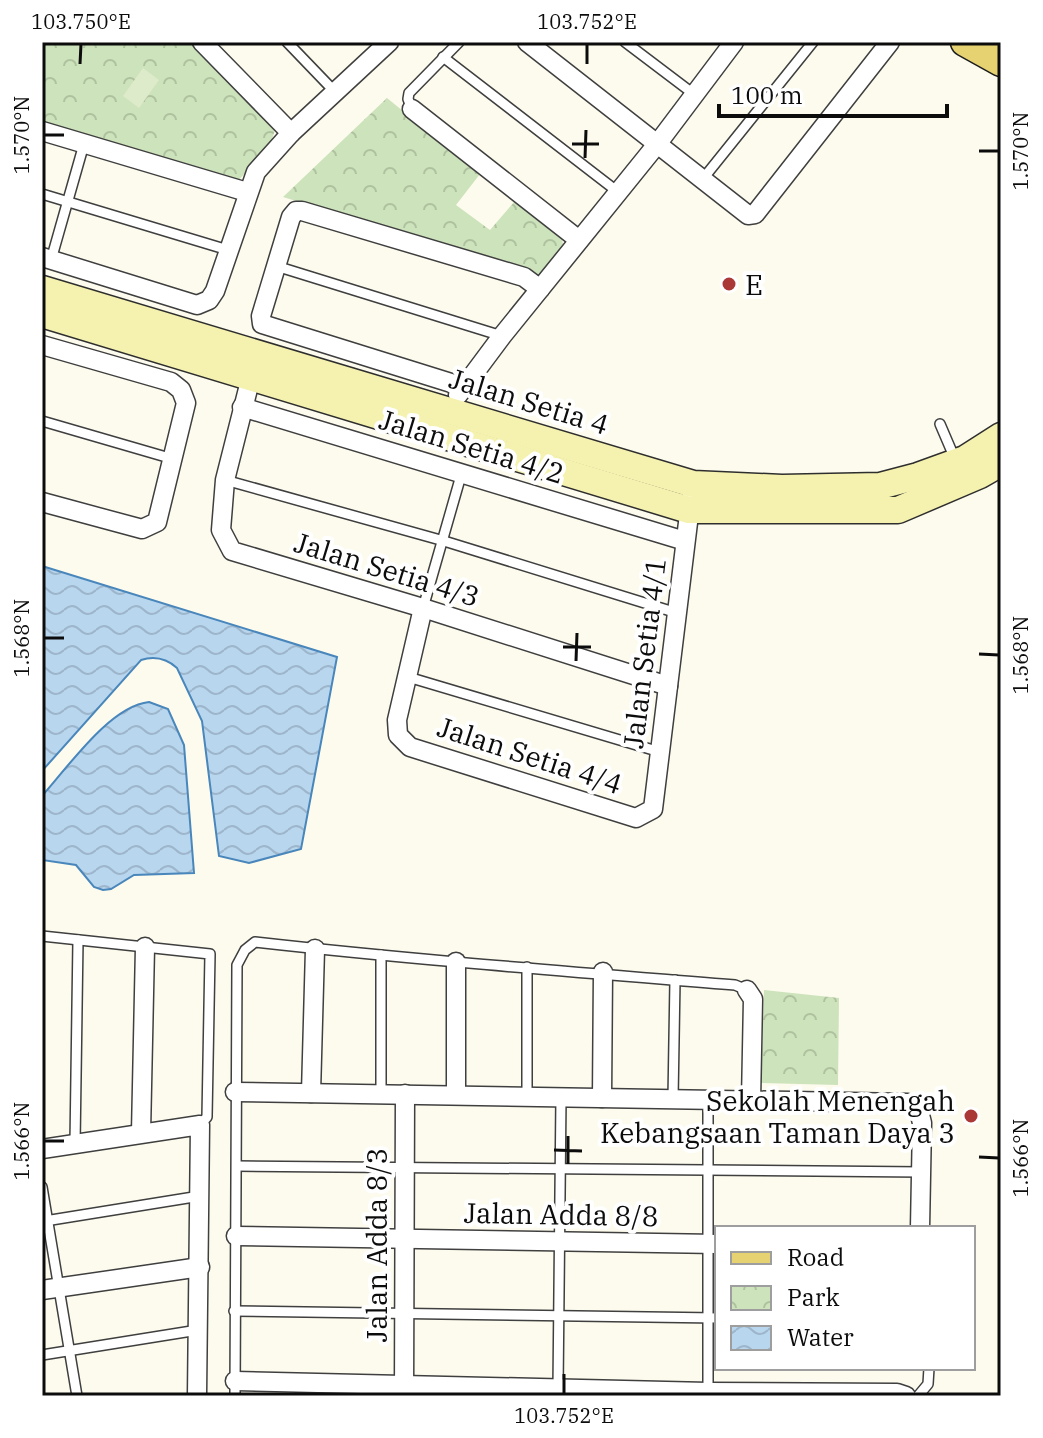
<svg xmlns="http://www.w3.org/2000/svg" width="1043" height="1438" font-family="'IBM Plex Serif',serif">
  <style>
    .park { fill: url(#park-crowns) }
    .pitch { fill: #deebcb }
    .water { fill: url(#water-waves); stroke: #4886bb; stroke-width: 2 }
    .lines { fill: none; stroke-linecap: round; stroke-linejoin: round }
    .lane-casing { stroke: #3f3f3f; stroke-width: 12 }
    .street-casing { stroke: #3f3f3f; stroke-width: 21 }
    .secondary-casing { stroke: #2e2e2e; stroke-width: 29 }
    .primary-casing { stroke: #1d1d1d; stroke-width: 31 }
    .lane { stroke: #fff; stroke-width: 9 }
    .street { stroke: #fff; stroke-width: 18 }
    .secondary { stroke: #f5f2b0; stroke-width: 26 }
    .primary { stroke: #e7d272; stroke-width: 28 }
    .ticks { fill: none; stroke: #0c0c0c; stroke-width: 3 }
    .poi-dot { fill: #aa3836; stroke: #fff; stroke-width: 3 }
    .labels { text-anchor: middle; dominant-baseline: central; stroke-width: 8; stroke-linejoin: round; paint-order: stroke }
    .poi-label { font-size: 28px; fill: #0c0c0c; stroke: #fff; text-anchor: start }
    .street-label { font-size: 28px; fill: #0c0c0c; stroke: #fff }
    .neatline { fill: none; stroke: #0c0c0c; stroke-width: 3 }
    .ticks-label { font-size: 20px; text-anchor: middle; fill: #0c0c0c }
  </style>
  <defs>
    <pattern id="park-crowns" width="20" height="18" patternUnits="userSpaceOnUse" patternTransform="scale(2)"><rect width="20" height="18" fill="#cde3bb"/><path d="M2 6a3 3 0 1 1 6 0M12 15a3 3 0 1 1 6 0" fill="none" stroke="#afc2a0"/></pattern>
    <pattern id="water-waves" width="16" height="10" patternUnits="userSpaceOnUse" patternTransform="scale(2)"><rect width="16" height="10" fill="#b8d6ee"/><path d="M0 5q4-4 8 0t8 0" fill="none" stroke="#9db6cb"/></pattern>
  </defs>
  <rect width="100%" height="100%" fill="#fdfbed"/>
  <g class="park">
    <polygon points="42,42 189,42 275,130 270,145 239,180 229,181 42,125"/>
    <polygon points="387,98 480,174 456,205 490,230 515,201 561,235 564,249 543,273 537,274 283,197"/>
    <polygon points="764,990 839,998 838,1085 761,1083"/>
  </g>
  <polygon class="pitch" points="143,68 159,80 139,108 123,96"/>
  <g class="water">
    <path d="M42,566l295,91 -36,192 -52,14 -30,-7 -17,-135 -25,-53c-10,-9 -23,-12 -36,-8l-99,111z"/>
    <path d="M149,702l19,7 16,36 10,128 -60,2 -23,14 -8,1 -9,-3 -18,-22 -34,-5v-64c26,-29 68,-90 107,-94z"/>
  </g>
  <g class="lines">
    <g class="lane-casing">
      <g id="lane">
        <polyline points="287,42 336,93"/>
        <polyline points="625,42 695,95"/>
        <polyline points="443,57 618,192"/>
        <polyline points="412,109 408,99 409,93 459,42"/>
        <polyline points="702,180 813,42"/>
        <polyline points="42,194 228,250"/>
        <polyline points="51,260 84,144"/>
        <polyline points="276,266 502,336"/>
        <polyline points="42,421 173,459"/>
        <polyline points="940,424 955,459"/>
        <polyline points="225,480 444,541 677,613"/>
        <polyline points="423,608 462,472"/>
        <polyline points="408,677 660,752"/>
        <polyline points="42,936 210,954 207,1117 200,1125"/>
        <polyline points="381,1094 381,955"/>
        <polyline points="527,1096 527,967"/>
        <polyline points="673,1099 675,980"/>
        <polyline points="708,1099 708,1392"/>
        <polyline points="75,1144 78,940"/>
        <polyline points="237,1166 922,1172"/>
        <polyline points="42,1187 77,1396"/>
        <polyline points="45,1221 200,1196"/>
        <polyline points="234,1311 717,1318"/>
        <polyline points="42,1355 198,1330"/>
        <polyline points="558,1389 561,1097"/>
        <path d="M235,1396l2,-431 8,-15 10,-8c160,18 320,30 480,43l12,5"/>
        <polyline points="918,1396 928,1384 929,1368"/>
      </g>
    </g>
    <g class="street-casing">
      <g id="street">
        <polyline points="202,42 291,133"/>
        <polyline points="527,42 748,215 755,214 890,42"/>
        <polyline points="412,109 579,240"/>
        <polyline points="42,131 247,192"/>
        <polyline points="42,257 197,305 209,300 215,291 256,172 291,133 389,42"/>
        <polyline points="42,345 171,382 181,390 186,403 157,522 142,529 42,502"/>
        <polyline points="251,377 225,480 221,530 232,551 423,608 668,686"/>
        <polyline points="464,387 262,324 261,316 291,217 296,211 302,211 524,277 540,289"/>
        <polyline points="458,395 502,336 658,143 734,42"/>
        <polyline points="242,407 685,541"/>
        <polyline points="423,608 397,720 398,735 410,747 636,818 653,809 691,498"/>
        <polyline points="747,990 753,999 751,1101"/>
        <polyline points="235,1092 908,1103 920,1115 922,1123 920,1228"/>
        <polyline points="311,1093 315,949"/>
        <polyline points="456,1095 456,962"/>
        <polyline points="602,1098 603,972"/>
        <polyline points="141,1133 145,947"/>
        <polyline points="42,1149 200,1125 197,1396"/>
        <polyline points="236,1236 717,1244"/>
        <polyline points="42,1290 200,1267"/>
        <polyline points="235,1381 708,1392 897,1393 906,1396"/>
        <polyline points="404,1396 405,1094"/>
      </g>
    </g>
    <g class="secondary-casing">
      <g id="secondary">
        <polyline points="42,289 693,484 782,488 880,486 918,476 965,459 1001,436"/>
        <polyline points="42,314 689,510 898,510 980,475 1001,463"/>
      </g>
    </g>
    <g class="primary-casing">
      <polyline id="primary" points="965,42 1001,62"/>
    </g>
    <use href="#lane" class="lane"/>
    <use href="#street" class="street"/>
    <use href="#secondary" class="secondary"/>
    <use href="#primary" class="primary"/>
  </g>
  <path class="ticks" d="M80,64l1,-20M587,64v-20M44,135h20M572,144h27M979,151h20M585,158l1,-28M44,638h20M563,647h28M979,654l20,1M576,661l1,-28M44,1141h20M554,1150l28,1M979,1157l20,1M568,1164v-28M564,1394v-20"/>
  <g class="poi-dot">
    <circle cx="729" cy="284" r="8"/>
    <circle cx="971" cy="1116" r="8"/>
  </g>
  <g class="labels">
    <g class="poi-label">
      <text x="745" y="284">E</text>
      <text x="955" y="1100" text-anchor="end">Sekolah Menengah<tspan x="955" dy="32">Kebangsaan Taman Daya 3</tspan></text>
    </g>
    <g class="street-label">
      <text transform="translate(529 401) rotate(17)">Jalan Setia 4</text>
      <text transform="translate(472 446) rotate(17)">Jalan Setia 4/2</text>
      <text transform="translate(387 569) rotate(17)">Jalan Setia 4/3</text>
      <text transform="translate(644 653) rotate(-83)">Jalan Setia 4/1</text>
      <text transform="translate(530 755) rotate(18)">Jalan Setia 4/4</text>
      <text transform="translate(561 1214) rotate(1)">Jalan Adda 8/8</text>
      <text transform="translate(376 1245) rotate(-90)">Jalan Adda 8/3</text>
    </g>
  </g>
  <rect width="1043" height="1438" fill="none" stroke="#ffffff" stroke-width="88"/>
  <rect x="715" y="1226" width="260" height="144" fill="#ffffff" stroke="#9e9e9e" stroke-width="2"/>
  <rect x="731" y="1252" width="40" height="12" fill="#e7d272" stroke="#9e9e9e" stroke-width="2"/>
  <text x="787" y="1266" font-size="24" fill="#0c0c0c">Road</text>
  <rect x="731" y="1286" width="40" height="24" fill="url(#park-crowns)" stroke="#9e9e9e" stroke-width="2"/>
  <text x="787" y="1306" font-size="24" fill="#0c0c0c">Park</text>
  <rect x="731" y="1326" width="40" height="24" fill="url(#water-waves)" stroke="#9e9e9e" stroke-width="2"/>
  <text x="787" y="1346" font-size="24" fill="#0c0c0c">Water</text>
  <path d="M719 104v12h228v-12" fill="none" stroke="#0c0c0c" stroke-width="4"/>
  <text x="731" y="104" font-size="24" fill="#0c0c0c" stroke="#ffffff" stroke-width="6" paint-order="stroke">100 m</text>
  <rect x="44" y="44" width="955" height="1350" class="neatline"/>
  <g class="ticks-label">
    <text x="81" y="29">103.750°E</text>
    <text x="587" y="29">103.752°E</text>
    <text transform="translate(22 135) rotate(-90)" y="7">1.570°N</text>
    <text transform="translate(1021 151) rotate(-90)" y="7">1.570°N</text>
    <text transform="translate(22 638) rotate(-90)" y="7">1.568°N</text>
    <text transform="translate(1021 655) rotate(-90)" y="7">1.568°N</text>
    <text transform="translate(22 1141) rotate(-90)" y="7">1.566°N</text>
    <text transform="translate(1021 1158) rotate(-90)" y="7">1.566°N</text>
    <text x="564" y="1423">103.752°E</text>
  </g>
</svg>
